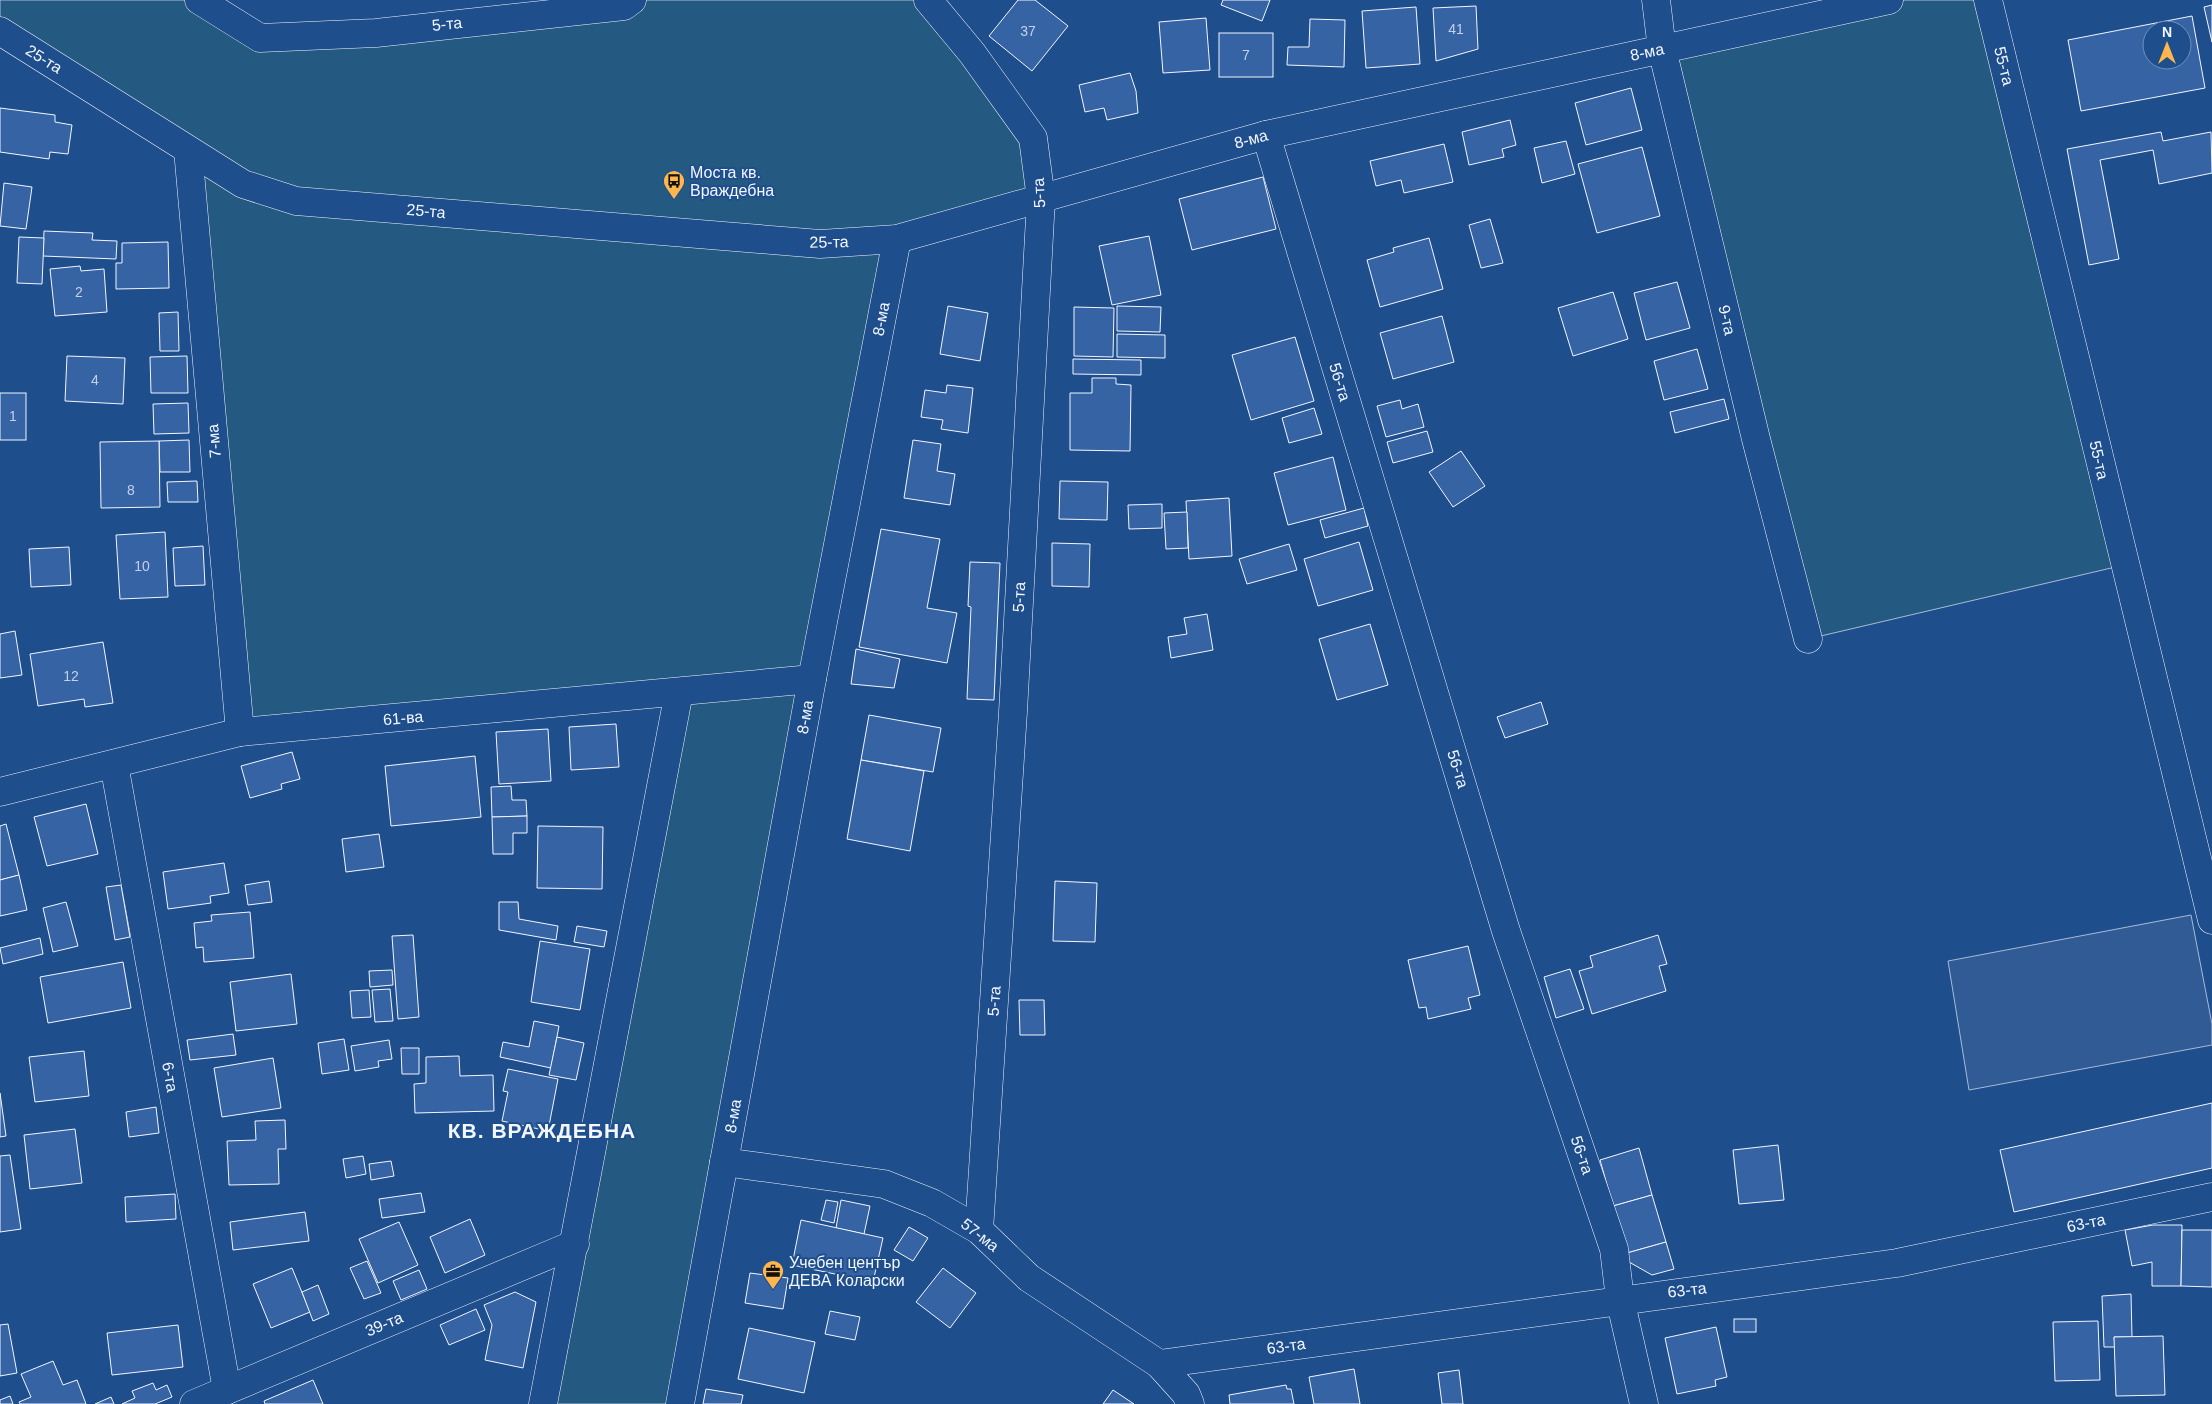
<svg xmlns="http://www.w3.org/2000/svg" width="2212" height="1404" font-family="Arial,sans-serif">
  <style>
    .green { fill: #245a82; stroke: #a8bbd7 }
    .parking { fill: #305b95; stroke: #a8bbd7 }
    .building { fill: #3563a3; stroke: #f2f6ff; fill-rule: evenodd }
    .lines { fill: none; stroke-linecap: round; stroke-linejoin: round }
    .minor-casing { stroke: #f2f6ff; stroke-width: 29 }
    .minor { stroke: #1f4e8c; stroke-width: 28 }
    .labels { text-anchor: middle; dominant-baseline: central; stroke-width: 4; stroke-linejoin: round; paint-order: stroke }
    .number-label { font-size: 14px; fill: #c3d1e8 }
    .street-label { font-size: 16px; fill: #f2f6ff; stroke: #1f4e8c }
    .poi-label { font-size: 16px; fill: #f2f6ff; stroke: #1f4e8c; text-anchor: start }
    .district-label { font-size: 21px; font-weight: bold; letter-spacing: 1px; fill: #f2f6ff; stroke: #1f4e8c }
  </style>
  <rect width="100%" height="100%" fill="#1f4e8c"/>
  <g class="green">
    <polygon points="0,0 199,0 260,38 632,0 928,0 1033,138 1041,199 897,239 680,1404 543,1404 679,693 240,732 188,150 0,31"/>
    <polygon points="1889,0 1988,0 2124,565 1808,639 1662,49"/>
  </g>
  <polygon class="parking" points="2191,915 2212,1024 2212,1045 1969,1090 1948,961"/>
  <g class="building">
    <polygon points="1018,0 1035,0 1068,26 1032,71 989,36"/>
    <polygon points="1223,0 1270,0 1262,21 1221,5"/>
    <polygon points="2212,5 2212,42 2204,7"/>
    <polygon points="1476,6 1478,49 1436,61 1433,8"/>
    <polygon points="1416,7 1420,64 1366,68 1362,11"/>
    <path d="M2192,16l13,72 -124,23 -13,-71zM2152,30h30v30h-30z"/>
    <polygon points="1206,18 1210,70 1163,73 1159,22"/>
    <polygon points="1310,19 1345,20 1344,67 1287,65 1288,47 1309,47"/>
    <rect x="1219" y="33" width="54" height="44"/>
    <polygon points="1130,73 1136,91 1138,113 1107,120 1104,108 1085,112 1079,85"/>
    <polygon points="1631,88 1642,130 1586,145 1575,103"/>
    <polygon points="0,108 55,115 55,122 72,125 68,154 50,152 49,159 0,152"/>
    <polygon points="1510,120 1516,145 1502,149 1504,157 1469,165 1462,132"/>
    <polygon points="2161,132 2163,141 2211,132 2212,173 2159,184 2153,150 2100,160 2119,259 2089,265 2067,149"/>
    <polygon points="1566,141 1575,174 1542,183 1534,148"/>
    <polygon points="1444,144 1453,182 1404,193 1401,180 1376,186 1370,161"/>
    <polygon points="1642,147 1660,216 1597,233 1578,164"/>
    <polygon points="1263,177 1276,229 1192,250 1179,199"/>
    <polygon points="4,183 32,187 26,229 0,226"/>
    <polygon points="1490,219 1503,263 1481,268 1469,225"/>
    <polygon points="44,231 93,233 92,240 117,241 116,259 43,256"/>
    <polygon points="1149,236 1161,295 1112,305 1099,246"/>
    <polygon points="19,237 44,238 42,284 17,283"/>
    <polygon points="1429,238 1443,289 1380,307 1367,260 1394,252 1393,248"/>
    <polygon points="168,242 169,288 116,289 116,263 122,263 122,243"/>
    <polygon points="80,266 81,271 104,269 107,312 55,316 50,269"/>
    <polygon points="1677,282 1690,328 1646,340 1634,293"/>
    <polygon points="1613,292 1628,339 1573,356 1558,308"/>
    <polygon points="948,306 988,313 980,361 940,354"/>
    <polygon points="1117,306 1161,307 1160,332 1117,331"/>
    <polygon points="1074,307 1114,308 1113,357 1074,356"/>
    <polygon points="178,312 179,351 160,351 159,313"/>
    <polygon points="1442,316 1454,362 1393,379 1380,333"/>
    <polygon points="1117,334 1165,335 1165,358 1117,357"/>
    <polygon points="1295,337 1314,401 1251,420 1232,355"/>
    <polygon points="1697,349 1708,389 1664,400 1654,361"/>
    <polygon points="67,356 125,358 123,404 65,401"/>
    <polygon points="187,356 188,393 151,393 150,357"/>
    <polygon points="1073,359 1141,360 1141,375 1073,374"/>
    <polygon points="1092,378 1116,378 1116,384 1131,385 1130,451 1070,450 1070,393 1092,393"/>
    <polygon points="947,385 973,388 968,433 941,429 943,420 921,417 925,390 946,393"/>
    <rect x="0" y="393" width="26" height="47"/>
    <polygon points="1724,399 1729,419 1675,433 1670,412"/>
    <polygon points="1400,400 1402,409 1418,404 1424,427 1386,437 1377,406"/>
    <polygon points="188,403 189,433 154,434 153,404"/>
    <polygon points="1314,408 1322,434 1289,443 1282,418"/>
    <polygon points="1427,431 1433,452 1393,463 1387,442"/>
    <polygon points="189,440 190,472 160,472 159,441"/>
    <polygon points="913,440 941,444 937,471 955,474 950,505 904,498"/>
    <polygon points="159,441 160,507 101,508 100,442"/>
    <polygon points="1461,451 1485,486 1453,507 1429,472"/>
    <polygon points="1333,457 1346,510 1288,525 1274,473"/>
    <polygon points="197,481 198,502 168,502 167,482"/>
    <polygon points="1060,481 1108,482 1107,520 1059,519"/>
    <polygon points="1229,498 1232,556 1189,559 1186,501"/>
    <polygon points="1162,504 1162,528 1129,529 1128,505"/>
    <polygon points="1364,508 1368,526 1325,538 1320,520"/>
    <polygon points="1187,512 1188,548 1166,549 1164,513"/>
    <polygon points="881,529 940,539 927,608 957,613 947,663 859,647"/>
    <polygon points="165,532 168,597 120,599 116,535"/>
    <polygon points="1359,542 1373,590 1318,606 1304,559"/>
    <polygon points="1052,543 1090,544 1089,587 1052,586"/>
    <polygon points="1289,544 1297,570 1247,584 1239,559"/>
    <polygon points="203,546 205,585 175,586 173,548"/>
    <polygon points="69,547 71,585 31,587 29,549"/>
    <polygon points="970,562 1000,563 994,700 967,699 971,607 968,606"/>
    <polygon points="1207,614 1213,650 1171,658 1168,637 1187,634 1184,618"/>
    <polygon points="1370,624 1388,685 1337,700 1319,639"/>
    <polygon points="15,631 22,675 0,678 0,634"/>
    <polygon points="103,642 113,703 85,707 84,699 38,706 30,654"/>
    <polygon points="856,649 900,659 894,688 851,684"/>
    <polygon points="1541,702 1548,724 1505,738 1497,717"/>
    <polygon points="869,715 941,728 933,772 861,760"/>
    <polygon points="616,724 619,767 571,770 569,727"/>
    <polygon points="548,729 551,781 499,784 496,732"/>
    <polygon points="292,752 300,779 281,784 282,789 250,798 241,766"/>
    <polygon points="475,756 481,817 391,826 385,766"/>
    <polygon points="861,760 924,771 910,851 847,839"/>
    <polygon points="511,786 512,800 526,800 527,816 492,817 491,787"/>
    <polygon points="86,804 98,854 47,866 34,817"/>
    <polygon points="527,816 527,833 513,833 513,854 493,854 492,817"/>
    <polygon points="6,824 19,875 0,880 0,826"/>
    <polygon points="538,826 603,827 602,889 537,888"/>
    <polygon points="379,834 384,867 346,872 342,839"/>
    <polygon points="224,863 229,893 210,896 211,903 168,909 163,872"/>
    <polygon points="19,875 27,910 0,916 0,880"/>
    <polygon points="269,881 272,902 248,905 245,885"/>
    <polygon points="1055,881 1097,883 1095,942 1053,941"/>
    <polygon points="121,885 130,937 115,940 106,887"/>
    <polygon points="66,902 78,946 53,952 43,908"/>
    <polygon points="499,902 518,902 519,919 558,926 556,940 499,930"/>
    <polygon points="250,912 254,958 204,962 203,947 196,948 194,923 212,921 211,915"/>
    <polygon points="577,926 607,931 604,947 574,942"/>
    <polygon points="413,935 419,1017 398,1019 392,936"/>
    <polygon points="1658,935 1667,964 1659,966 1666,991 1592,1014 1579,971 1593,967 1590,956"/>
    <polygon points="40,938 43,954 3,964 0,948"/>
    <polygon points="540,941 590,949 580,1010 531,1002"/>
    <polygon points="1468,946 1480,995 1468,998 1471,1009 1428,1019 1426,1007 1419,1008 1408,960"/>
    <polygon points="123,962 131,1008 48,1023 40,977"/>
    <polygon points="1570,969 1584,1009 1556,1018 1544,977"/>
    <polygon points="392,970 393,985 370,987 369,971"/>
    <polygon points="291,974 297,1024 236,1031 230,982"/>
    <polygon points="390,989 393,1021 375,1022 372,990"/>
    <polygon points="369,990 371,1017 352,1018 350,991"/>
    <polygon points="1019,1000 1044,1000 1045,1035 1020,1035"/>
    <polygon points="534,1021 559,1026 551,1068 500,1057 503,1042 529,1047"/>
    <polygon points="233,1034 236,1055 190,1060 187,1040"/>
    <polygon points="557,1037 584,1043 576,1080 549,1075"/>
    <polygon points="344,1039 349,1070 322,1074 318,1043"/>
    <polygon points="389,1040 392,1059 378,1061 379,1067 355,1071 351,1046"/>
    <polygon points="401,1048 419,1048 419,1074 402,1074"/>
    <polygon points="84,1051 89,1096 35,1102 29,1057"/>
    <polygon points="459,1056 460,1076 493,1075 494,1111 415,1113 414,1084 426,1083 426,1057"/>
    <polygon points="273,1058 281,1108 222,1117 214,1068"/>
    <polygon points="508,1069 558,1079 548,1131 502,1121 508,1092 503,1091"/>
    <polygon points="0,1093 6,1136 0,1137"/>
    <polygon points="2212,1103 2212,1168 2014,1212 2000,1150"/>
    <polygon points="156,1107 159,1133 129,1137 126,1112"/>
    <polygon points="285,1120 286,1149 278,1149 279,1184 229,1185 227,1141 256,1140 255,1121"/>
    <polygon points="75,1129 82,1183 30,1189 24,1135"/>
    <polygon points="1778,1145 1784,1200 1739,1204 1733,1150"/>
    <polygon points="1639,1148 1652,1195 1613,1206 1600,1160"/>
    <polygon points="10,1155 21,1229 0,1232 0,1156"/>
    <polygon points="363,1156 366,1174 346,1178 343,1159"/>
    <polygon points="391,1161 394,1176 371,1180 369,1164"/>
    <polygon points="421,1193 425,1212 382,1218 379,1199"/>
    <polygon points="175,1194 176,1219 126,1222 125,1197"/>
    <polygon points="1652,1195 1666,1242 1627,1253 1613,1206"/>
    <polygon points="826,1200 838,1202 834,1223 821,1220"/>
    <polygon points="841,1200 870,1206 864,1234 836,1228"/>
    <polygon points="305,1212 309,1241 233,1250 230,1222"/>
    <polygon points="470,1219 485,1255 445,1273 430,1237"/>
    <polygon points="801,1220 883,1238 873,1282 792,1265"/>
    <polygon points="399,1222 418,1265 378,1283 359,1239"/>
    <polygon points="2153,1225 2182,1225 2181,1286 2152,1286 2152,1262 2132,1266 2125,1230"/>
    <polygon points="909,1227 928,1238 913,1261 894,1250"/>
    <polygon points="2182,1230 2212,1230 2212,1287 2181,1286"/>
    <polygon points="1666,1242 1674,1269 1652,1275 1629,1262 1627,1253"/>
    <polygon points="367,1261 381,1293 364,1299 350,1268"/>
    <polygon points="292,1268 310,1312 271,1328 253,1284"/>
    <polygon points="943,1268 976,1293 950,1328 916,1302"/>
    <polygon points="419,1270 427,1289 401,1300 393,1281"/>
    <polygon points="750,1273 788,1278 783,1309 745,1303"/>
    <polygon points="318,1285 329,1314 313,1321 302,1292"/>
    <polygon points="515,1292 536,1302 523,1368 485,1360 492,1325 484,1305"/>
    <polygon points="2131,1294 2132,1337 2114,1337 2115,1347 2104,1347 2102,1296"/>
    <polygon points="476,1309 485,1330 449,1345 440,1325"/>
    <polygon points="830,1311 860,1317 855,1340 825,1334"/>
    <rect x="1734" y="1319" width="22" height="13"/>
    <polygon points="2098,1321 2100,1380 2055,1381 2053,1322"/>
    <polygon points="8,1324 17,1373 0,1376 0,1325"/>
    <polygon points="178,1325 183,1367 112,1375 107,1333"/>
    <polygon points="1716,1327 1727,1377 1715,1380 1716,1386 1677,1394 1665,1338"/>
    <polygon points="749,1328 815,1342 804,1393 738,1379"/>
    <polygon points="2163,1336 2165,1395 2116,1396 2114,1337"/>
    <polygon points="53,1361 63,1385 77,1380 86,1404 20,1404 19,1402 31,1397 21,1374"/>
    <polygon points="1354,1369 1360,1404 1314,1404 1309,1377"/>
    <polygon points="1459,1370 1463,1404 1442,1404 1438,1373"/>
    <polygon points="313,1380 323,1404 265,1404 264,1401"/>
    <polygon points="153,1383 156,1390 167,1385 172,1397 155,1404 122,1404 135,1398 132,1391"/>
    <polygon points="1286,1385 1287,1389 1291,1389 1294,1404 1230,1404 1229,1395"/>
    <polygon points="706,1389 743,1395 741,1404 703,1404"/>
    <polygon points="1113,1390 1134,1404 1103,1404"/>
    <polygon points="10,1396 13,1404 0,1404 0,1400"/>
    <polygon points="111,1397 114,1404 95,1404"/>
  </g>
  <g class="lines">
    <g class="minor-casing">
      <g id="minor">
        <polyline points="199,0 260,38 376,33 624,6 632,0"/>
        <polyline points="928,0 972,53 1033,138 1041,199 1013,712 979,1230"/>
        <polyline points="1656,0 1662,49 1756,439 1808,639"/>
        <polyline points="1988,0 2212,920"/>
        <polyline points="0,31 243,184 296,201 820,244 897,239 1266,135 1889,0"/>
        <polyline points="1266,135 1506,931 1614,1249 1620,1299 1644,1404"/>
        <polyline points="188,150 240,732"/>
        <polyline points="114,764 227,1390"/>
        <polyline points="0,792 240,732 812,679"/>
        <polyline points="724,1162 884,1184 932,1203 979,1230 1029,1278 1159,1364 1186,1394 1190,1404"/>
        <polyline points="1159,1364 1897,1263 2212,1197"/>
        <polyline points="194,1404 575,1244"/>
        <polyline points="543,1404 679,692"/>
        <polyline points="680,1404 812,679 897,239"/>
      </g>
    </g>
    <use href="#minor" class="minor"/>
  </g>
  <defs>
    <g id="bus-pin" transform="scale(1.125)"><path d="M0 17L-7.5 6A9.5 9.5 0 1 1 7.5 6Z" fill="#ffb74d" stroke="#1f4e8c"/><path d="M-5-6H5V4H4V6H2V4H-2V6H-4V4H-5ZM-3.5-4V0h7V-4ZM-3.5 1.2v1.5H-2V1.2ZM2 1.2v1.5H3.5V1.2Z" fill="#111"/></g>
    <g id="office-pin" transform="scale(1.125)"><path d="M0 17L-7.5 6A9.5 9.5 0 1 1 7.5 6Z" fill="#ffb74d" stroke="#1f4e8c"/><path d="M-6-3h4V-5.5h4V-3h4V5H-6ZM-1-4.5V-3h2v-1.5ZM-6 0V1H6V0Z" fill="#111"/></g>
  </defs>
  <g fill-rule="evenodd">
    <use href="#bus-pin" x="674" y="181"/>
    <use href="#office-pin" x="773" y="1271"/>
  </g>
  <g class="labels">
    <g class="number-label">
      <text x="1456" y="29">41</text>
      <text x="1028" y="31">37</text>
      <text x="1246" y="55">7</text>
      <text x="79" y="292">2</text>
      <text x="95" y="380">4</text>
      <text x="13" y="416">1</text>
      <text x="131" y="490">8</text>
      <text x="142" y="566">10</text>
      <text x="71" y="676">12</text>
    </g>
    <g class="street-label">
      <text transform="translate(447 24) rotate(-6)">5-та</text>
      <text transform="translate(1647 52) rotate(-12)">8-ма</text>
      <text transform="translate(44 59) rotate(32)">25-та</text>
      <text transform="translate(2004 66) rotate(76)">55-та</text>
      <text transform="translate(1251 139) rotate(-15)">8-ма</text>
      <text transform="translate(1039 193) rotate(-93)">5-та</text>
      <text transform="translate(426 211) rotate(5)">25-та</text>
      <text transform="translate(829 242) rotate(-1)">25-та</text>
      <text transform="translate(881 319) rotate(-79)">8-ма</text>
      <text transform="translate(1727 320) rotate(77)">9-та</text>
      <text transform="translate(1340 382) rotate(73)">56-та</text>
      <text transform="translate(214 441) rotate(-95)">7-ма</text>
      <text transform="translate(2099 460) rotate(77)">55-та</text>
      <text transform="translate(1019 597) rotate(-87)">5-та</text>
      <text transform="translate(805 717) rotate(-80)">8-ма</text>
      <text transform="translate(403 718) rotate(-5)">61-ва</text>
      <text transform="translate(1458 769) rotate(73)">56-та</text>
      <text transform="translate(994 1001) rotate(-86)">5-та</text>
      <text transform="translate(170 1077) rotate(80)">6-та</text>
      <text transform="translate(733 1116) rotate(-80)">8-ма</text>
      <text transform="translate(1582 1155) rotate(71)">56-та</text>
      <text transform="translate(2086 1223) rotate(-12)">63-та</text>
      <text transform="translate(980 1235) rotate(38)">57-ма</text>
      <text transform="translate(1687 1290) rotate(-7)">63-та</text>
      <text transform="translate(384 1324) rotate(-23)">39-та</text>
      <text transform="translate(1286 1346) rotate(-8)">63-та</text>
    </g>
    <g class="poi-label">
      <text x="690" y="172">Моста кв.<tspan x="690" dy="18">Враждебна</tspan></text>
      <text x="789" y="1262">Учебен център<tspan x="789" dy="18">ДЕВА Коларски</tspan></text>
    </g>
    <g class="district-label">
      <text x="542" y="1130">КВ. ВРАЖДЕБНА</text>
    </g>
  </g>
  <g transform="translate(2167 45)"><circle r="24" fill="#1f4e8c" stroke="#7391ba"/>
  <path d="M0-4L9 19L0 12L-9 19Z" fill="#ffb74d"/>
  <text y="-8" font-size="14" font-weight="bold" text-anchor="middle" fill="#f2f6ff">N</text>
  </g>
</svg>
